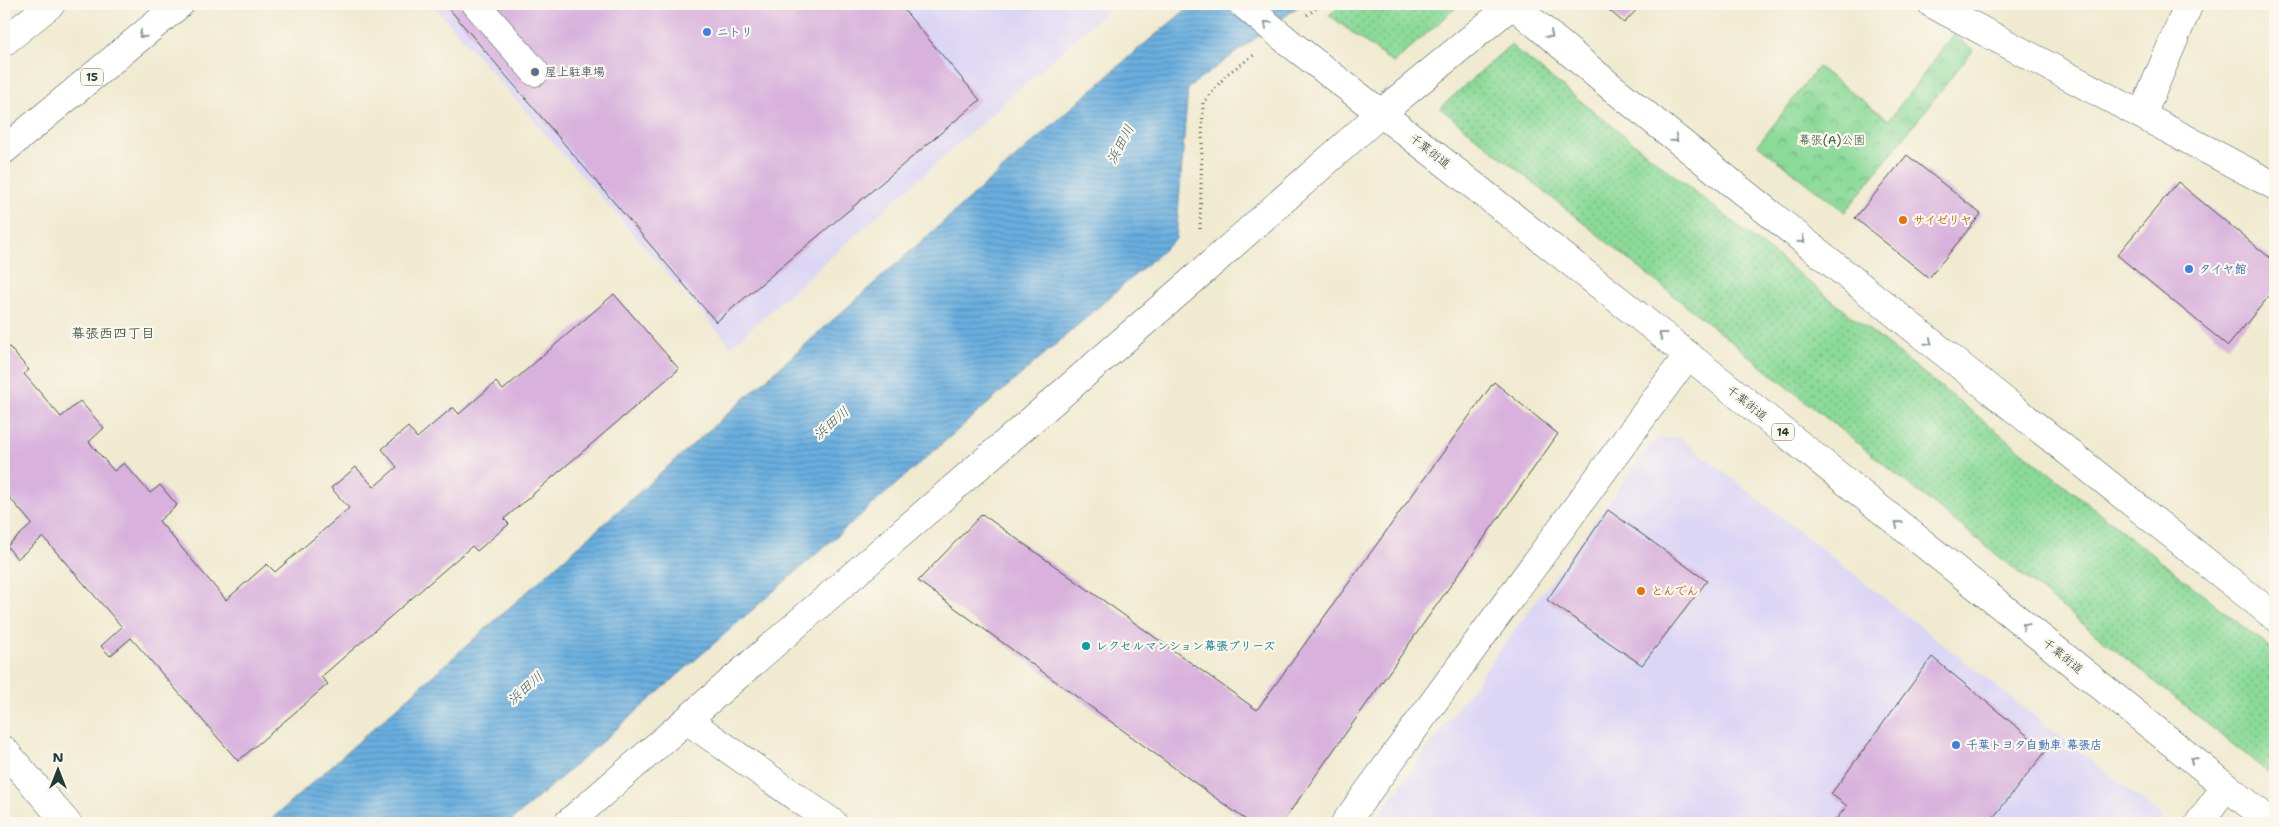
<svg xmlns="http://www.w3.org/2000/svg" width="2279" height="827" font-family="'Shantell Sans','Klee One',sans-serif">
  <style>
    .built { fill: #dcd6f6 }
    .grass { fill: url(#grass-dots); stroke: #558c66 }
    .park { fill: url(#park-crowns); stroke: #558c66 }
    .water { fill: url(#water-rules); stroke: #44768a }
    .building { fill: #d8b1dd }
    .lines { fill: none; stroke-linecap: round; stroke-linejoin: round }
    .minor-casing { stroke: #3e574b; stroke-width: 29 }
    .major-casing { stroke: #3e574b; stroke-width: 29 }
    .highway-casing { stroke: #3e574b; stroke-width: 29 }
    .path { stroke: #3e574b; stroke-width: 3; stroke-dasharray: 1 4; stroke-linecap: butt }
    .minor { stroke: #fff; stroke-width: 28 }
    .major { stroke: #fff; stroke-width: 28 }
    .highway { stroke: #fff; stroke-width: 28 }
    .highway-bridge-casing { stroke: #3e574b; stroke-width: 29; stroke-linecap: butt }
    .highway-bridge { stroke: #fff; stroke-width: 28 }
    .oneway { stroke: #8f9e9a }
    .shop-dot { fill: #3f7fe0; stroke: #fbf7ec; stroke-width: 2 }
    .service-dot { fill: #5c6f8a; stroke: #fbf7ec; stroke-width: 2 }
    .food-dot { fill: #e8710a; stroke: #fbf7ec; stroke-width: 2 }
    .culture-dot { fill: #0f9aa8; stroke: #fbf7ec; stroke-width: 2 }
    .labels { text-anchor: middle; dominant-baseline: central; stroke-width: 4.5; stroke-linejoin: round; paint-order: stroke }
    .shield { fill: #fbf7ec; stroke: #61756b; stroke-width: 1 }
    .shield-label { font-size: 11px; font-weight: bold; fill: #1f3d34 }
    .shop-label { font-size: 12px; font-weight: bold; fill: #366cbe; stroke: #fbf7ec; text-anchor: start }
    .service-label { font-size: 12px; font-weight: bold; fill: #4e5e75; stroke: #fbf7ec; text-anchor: start }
    .park-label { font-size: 12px; fill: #355c48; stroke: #fbf7ec }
    .street-label { font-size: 12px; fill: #1f3d34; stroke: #fbf7ec }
    .food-label { font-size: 12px; font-weight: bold; fill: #c56008; stroke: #fbf7ec; text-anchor: start }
    .culture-label { font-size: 12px; font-weight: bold; fill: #0d838f; stroke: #fbf7ec; text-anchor: start }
    .water-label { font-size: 14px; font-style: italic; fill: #355f67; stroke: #fbf7ec }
    .neighbourhood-label { font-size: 14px; fill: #1f3d34; stroke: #fbf7ec }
  </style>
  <defs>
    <pattern id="grass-dots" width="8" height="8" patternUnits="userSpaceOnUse" patternTransform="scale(1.25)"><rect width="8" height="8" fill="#8bda99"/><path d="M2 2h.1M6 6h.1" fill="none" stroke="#71b27e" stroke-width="1.8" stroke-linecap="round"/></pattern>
    <pattern id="park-crowns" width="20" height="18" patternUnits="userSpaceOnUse" patternTransform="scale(1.25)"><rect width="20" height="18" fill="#8bda99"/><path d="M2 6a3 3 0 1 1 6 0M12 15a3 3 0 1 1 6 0" fill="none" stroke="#71b27e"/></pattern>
    <pattern id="water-rules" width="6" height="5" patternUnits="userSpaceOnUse" patternTransform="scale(1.25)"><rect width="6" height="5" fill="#69aedf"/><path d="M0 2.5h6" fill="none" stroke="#568fb6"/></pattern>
  </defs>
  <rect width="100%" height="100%" fill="#fbf7ec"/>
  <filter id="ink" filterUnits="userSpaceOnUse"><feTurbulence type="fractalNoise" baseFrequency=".02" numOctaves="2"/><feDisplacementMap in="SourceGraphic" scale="10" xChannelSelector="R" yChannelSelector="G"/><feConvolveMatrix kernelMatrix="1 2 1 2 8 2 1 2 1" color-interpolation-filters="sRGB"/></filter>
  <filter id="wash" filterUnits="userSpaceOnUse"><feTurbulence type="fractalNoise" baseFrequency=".0096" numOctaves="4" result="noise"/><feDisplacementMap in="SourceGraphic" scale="20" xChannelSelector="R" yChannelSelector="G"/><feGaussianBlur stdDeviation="1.12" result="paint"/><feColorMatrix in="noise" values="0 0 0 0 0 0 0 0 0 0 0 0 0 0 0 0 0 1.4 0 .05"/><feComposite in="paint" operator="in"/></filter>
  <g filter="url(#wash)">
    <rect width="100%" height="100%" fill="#f0ead0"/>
    <g class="built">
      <polygon points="432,4 1115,4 731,346"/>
      <polygon points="1679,437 2162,816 2163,823 1373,823 1655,439"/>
    </g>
    <g class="grass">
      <polygon points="1343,4 1456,4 1458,6 1393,63 1329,15"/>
      <polygon points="1510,45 2275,652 2275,778 1440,108"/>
    </g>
    <polygon class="park" points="1953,35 1973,50 1845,212 1758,145 1818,67 1889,120"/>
    <polygon class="water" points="1193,4 1302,4 1188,88 1176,239 509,823 267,823 1131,55"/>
    <g id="blocks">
      <g class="building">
        <polygon points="445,4 899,4 980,100 716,322"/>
        <polygon points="1602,4 1642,4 1624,23"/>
        <polygon points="1907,155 1981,214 1929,278 1855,218"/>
        <polygon points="2178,182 2275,262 2275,289 2228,346 2117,255"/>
        <polygon points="614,294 679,369 504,519 509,524 477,551 472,546 321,677 328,684 238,761 131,638 110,656 101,646 122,627 43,537 17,559 7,546 32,524 4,491 4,341 29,370 24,374 61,417 80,401 104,428 89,442 114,471 124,463 150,493 160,485 177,505 159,521 226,600 267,564 275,572 349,508 331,488 356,467 374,487 397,467 382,449 408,427 417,438 453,407 459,414 496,382 503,390"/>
        <polygon points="1494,382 1558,434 1282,823 1250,823 918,581 982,514 1257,710"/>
        <polygon points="1608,510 1707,581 1642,665 1547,600"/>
        <polygon points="1932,657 2046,751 1989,823 1833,823 1847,806 1831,794"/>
      </g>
    </g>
  </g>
  <g filter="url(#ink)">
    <use href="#blocks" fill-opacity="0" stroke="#3e574b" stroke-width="1"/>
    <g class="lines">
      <g class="minor-casing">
        <g id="minor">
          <polyline points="476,4 535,72"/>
          <polyline points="1932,4 2275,186"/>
          <polyline points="2142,115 2189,4"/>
          <polyline points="687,720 833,823"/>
          <polyline points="4,750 67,823"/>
          <polyline points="568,823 1201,273 1381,113 1513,4"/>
          <polyline points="1345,823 1688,355"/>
          <polyline points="2199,823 2226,786"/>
        </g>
      </g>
      <g class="major-casing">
        <g id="major">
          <polyline points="4,42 51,4"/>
          <polyline points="4,150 180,4"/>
        </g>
      </g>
      <g class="highway-casing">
        <g id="highway">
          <polyline points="1512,4 1609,85 2275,617"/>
          <polyline points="1291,44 1439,158 1688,355 2272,823"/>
        </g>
      </g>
      <g class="path">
        <polyline points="1307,15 1322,4"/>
        <polyline points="1200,229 1203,103 1227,74 1254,55"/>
      </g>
      <use href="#minor" class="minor"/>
      <use href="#major" class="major"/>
      <use href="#highway" class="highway"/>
      <g class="highway-bridge-casing">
        <polyline id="highway-bridge" points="1243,4 1291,44"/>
      </g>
      <use href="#highway-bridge" class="highway-bridge"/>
    </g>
    <defs><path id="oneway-chevron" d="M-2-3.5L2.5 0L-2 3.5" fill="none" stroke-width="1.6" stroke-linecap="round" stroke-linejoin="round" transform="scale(1.25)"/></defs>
    <g class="oneway">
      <use href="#oneway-chevron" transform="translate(1267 24) rotate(-140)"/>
      <use href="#oneway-chevron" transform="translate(142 35) rotate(140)"/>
      <use href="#oneway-chevron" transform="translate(1550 35) rotate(40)"/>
      <use href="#oneway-chevron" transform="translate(1675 139) rotate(39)"/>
      <use href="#oneway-chevron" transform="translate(1802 240) rotate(39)"/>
      <use href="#oneway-chevron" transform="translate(1662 335) rotate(-142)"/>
      <use href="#oneway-chevron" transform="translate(1929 342) rotate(39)"/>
      <use href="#oneway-chevron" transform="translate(1898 524) rotate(-141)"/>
      <use href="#oneway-chevron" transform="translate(2025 626) rotate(-141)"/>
      <use href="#oneway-chevron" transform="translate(2193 760) rotate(-141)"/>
    </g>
  </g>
  <g class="shop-dot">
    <circle cx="707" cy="32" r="5"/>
    <circle cx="2189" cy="269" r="5"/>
    <circle cx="1956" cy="745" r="5"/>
  </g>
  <circle class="service-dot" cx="535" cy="72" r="5"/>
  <g class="food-dot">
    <circle cx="1903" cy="220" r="5"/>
    <circle cx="1641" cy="591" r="5"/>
  </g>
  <circle class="culture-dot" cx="1086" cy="646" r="5"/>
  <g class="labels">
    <g class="shield">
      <rect x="81" y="68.5" width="22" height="17" rx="4"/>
      <rect x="1772" y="423.5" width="22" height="17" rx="4"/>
    </g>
    <g class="shield-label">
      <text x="92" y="77">15</text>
      <text x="1783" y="432">14</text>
    </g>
    <g class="shop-label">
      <text x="717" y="32">ニトリ</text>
      <text x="2199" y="269">タイヤ館</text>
      <text x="1966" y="745">千葉トヨタ自動車 幕張店</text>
    </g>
    <g class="service-label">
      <text x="545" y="72">屋上駐車場</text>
    </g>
    <g class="park-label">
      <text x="1832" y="140">幕張(A)公園</text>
    </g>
    <g class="street-label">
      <text transform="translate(1430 151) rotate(38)">千葉街道</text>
      <text transform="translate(1747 403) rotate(39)">千葉街道</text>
      <text transform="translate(2063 656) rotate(39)">千葉街道</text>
    </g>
    <g class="food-label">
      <text x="1913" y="220">サイゼリヤ</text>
      <text x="1651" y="591">とんでん</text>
    </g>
    <g class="culture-label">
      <text x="1096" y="646">レクセルマンション幕張ブリーズ</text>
    </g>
    <g class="water-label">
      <text transform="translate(1120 144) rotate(-62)">浜田川</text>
      <text transform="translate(831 423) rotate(-41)">浜田川</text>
      <text transform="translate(525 688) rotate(-41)">浜田川</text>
    </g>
    <g class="neighbourhood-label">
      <text x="113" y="333">幕張西四丁目</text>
    </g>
  </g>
  <rect width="2279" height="827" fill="none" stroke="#fbf7ec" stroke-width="20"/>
  <g transform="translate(58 770)" stroke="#fbf7ec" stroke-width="4" paint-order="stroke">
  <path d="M0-4L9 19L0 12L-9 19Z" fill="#1f3d34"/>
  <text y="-8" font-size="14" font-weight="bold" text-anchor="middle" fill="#1f3d34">N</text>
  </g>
</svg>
